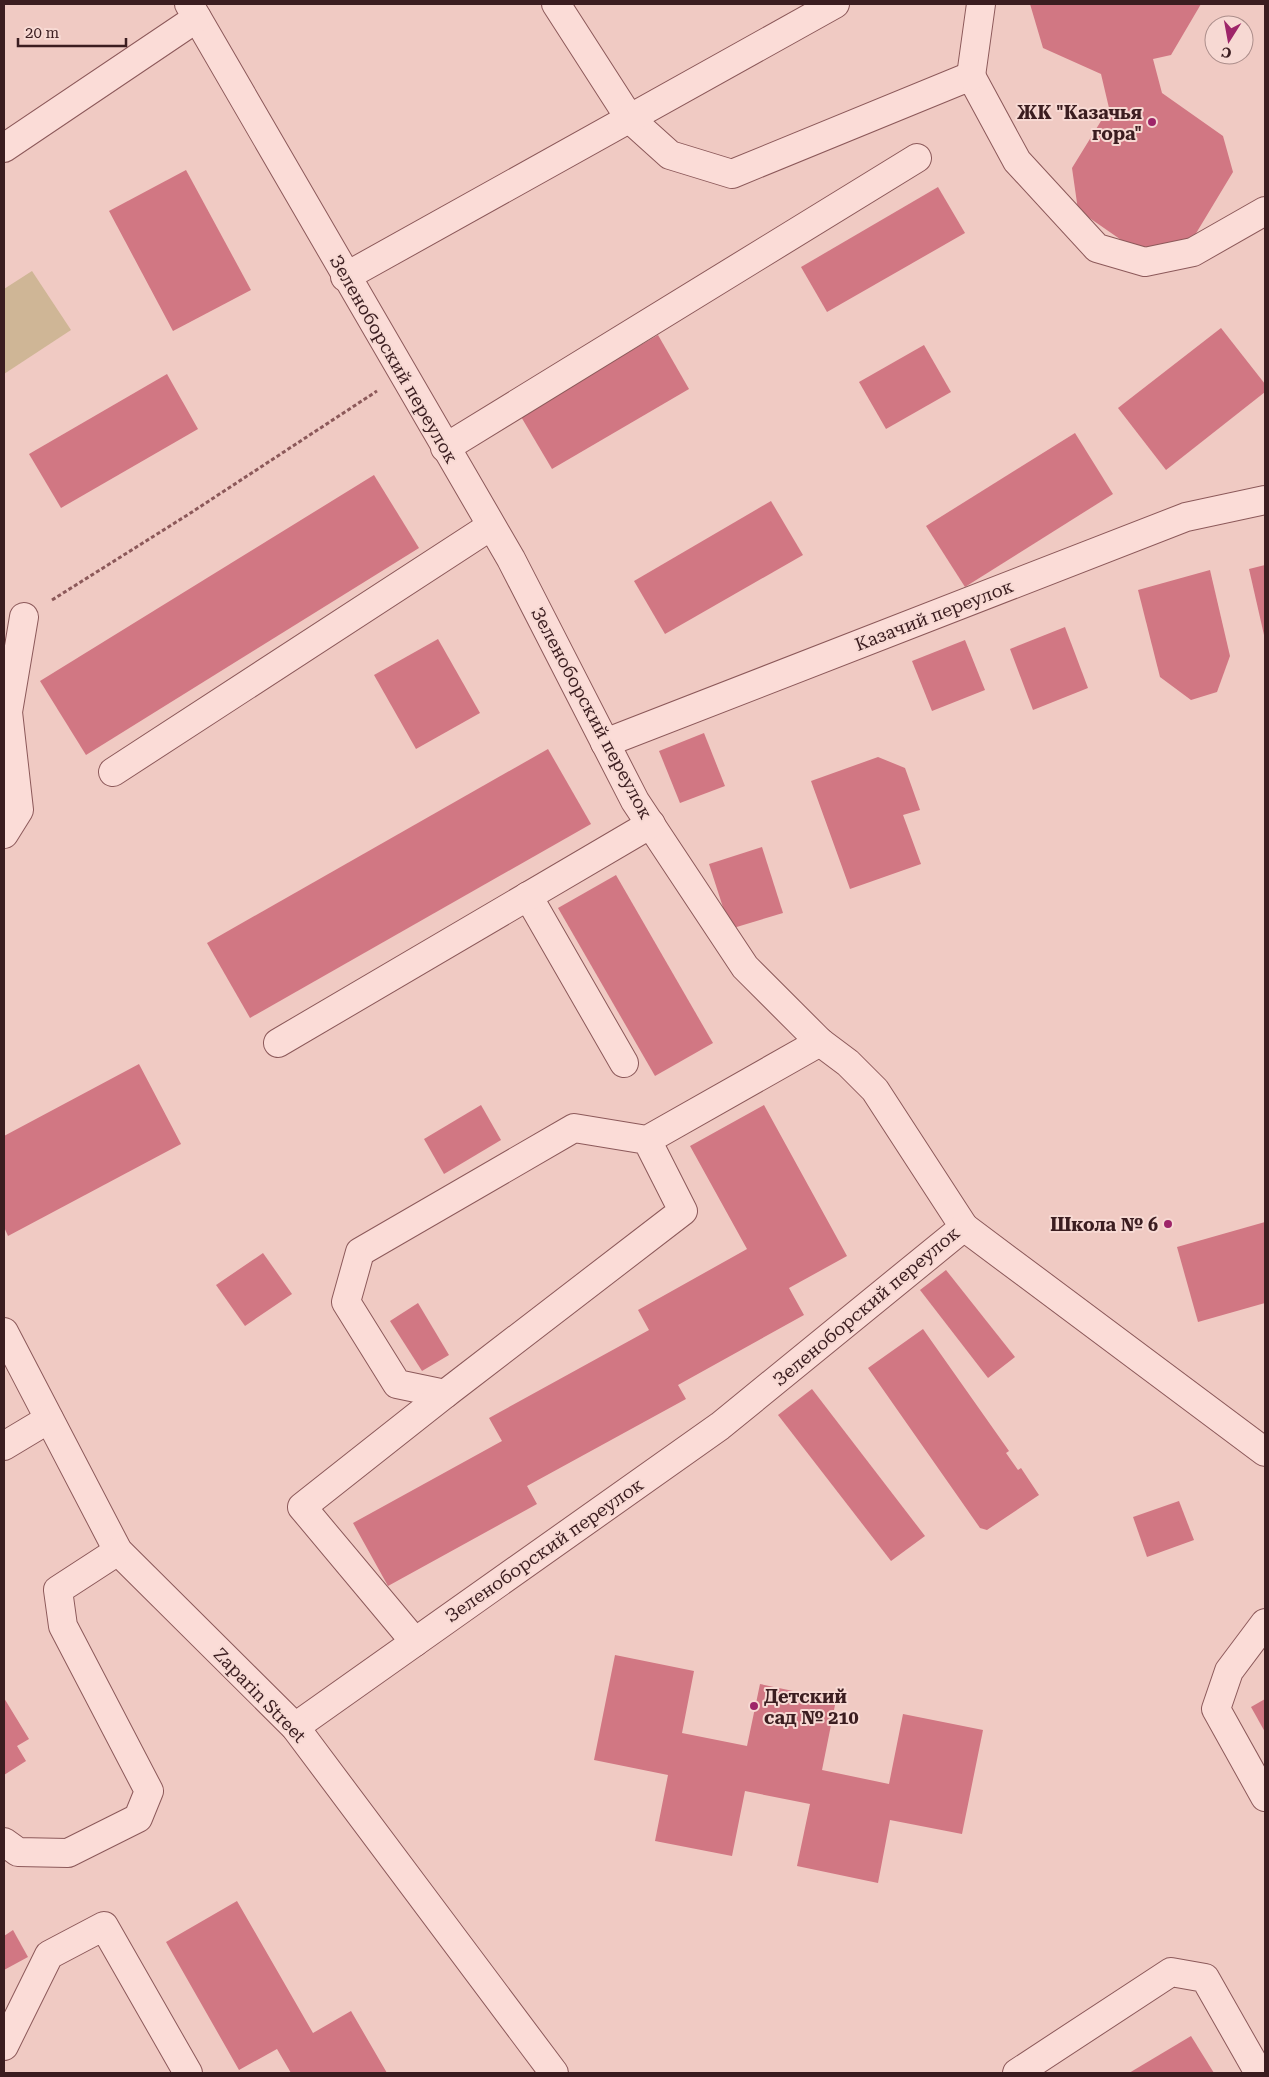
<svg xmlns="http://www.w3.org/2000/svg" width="1269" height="2077" font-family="'Roboto Serif',serif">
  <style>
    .green { fill: #cfb696 }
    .building { fill: #d17783 }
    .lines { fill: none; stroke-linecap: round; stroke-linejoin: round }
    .minor-casing { stroke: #8c595a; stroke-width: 30 }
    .path { stroke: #8c595a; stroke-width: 3; stroke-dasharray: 4 2.5; stroke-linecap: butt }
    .minor { stroke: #fbdcd7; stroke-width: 28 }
    .poi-dot { fill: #9e2569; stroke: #f7d9d3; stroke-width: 2 }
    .labels { text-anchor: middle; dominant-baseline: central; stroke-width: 4; stroke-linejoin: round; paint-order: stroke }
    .poi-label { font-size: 18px; font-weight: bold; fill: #3b1d20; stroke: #f7d9d3; text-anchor: end }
    .street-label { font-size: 18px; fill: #3b1d20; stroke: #f7d9d3 }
  </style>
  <rect width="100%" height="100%" fill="#f0cac3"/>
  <polygon class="green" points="32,271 71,330 4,374 4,289"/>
  <g class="building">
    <polygon points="1030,4 1201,4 1171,55 1153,59 1162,93 1223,136 1233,172 1192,240 1140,253 1078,210 1072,168 1109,108 1101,74 1043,48"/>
    <polygon points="186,170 251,290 173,331 109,211"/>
    <polygon points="938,187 965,233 827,312 801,267"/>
    <polygon points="1221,328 1265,384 1265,392 1166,470 1118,408"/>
    <polygon points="658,335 689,389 552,469 520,415"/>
    <polygon points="924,345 951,392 886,429 859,382"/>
    <polygon points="167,374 198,429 61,508 29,454"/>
    <polygon points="1075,433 1113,494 965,587 926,526"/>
    <polygon points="374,475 419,548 86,755 40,681"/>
    <polygon points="771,501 803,555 665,634 634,581"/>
    <polygon points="1265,565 1265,635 1264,635 1249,569"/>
    <polygon points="1210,570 1230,656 1217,692 1191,700 1160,677 1138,590"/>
    <polygon points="1065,627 1088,688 1033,710 1010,649"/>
    <polygon points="438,639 480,713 416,749 374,675"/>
    <polygon points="965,640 985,690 932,711 912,661"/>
    <polygon points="704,733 725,786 680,803 659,751"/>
    <polygon points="548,749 591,824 250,1018 207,943"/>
    <polygon points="878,757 905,768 920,810 903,815 921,864 850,889 811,781"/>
    <polygon points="762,847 783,913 730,929 709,864"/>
    <polygon points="616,875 713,1043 655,1076 558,908"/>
    <polygon points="139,1064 181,1144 8,1236 4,1227 4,1136"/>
    <polygon points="481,1105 501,1140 444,1174 424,1139"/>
    <polygon points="764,1105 847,1256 789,1288 804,1315 678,1385 686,1399 527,1486 537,1504 388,1586 353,1523 502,1441 489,1418 649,1330 638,1310 747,1249 690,1146"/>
    <polygon points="1265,1222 1265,1303 1198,1322 1177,1247"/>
    <polygon points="263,1253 292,1294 245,1326 216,1285"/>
    <polygon points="946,1270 1015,1357 988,1378 920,1290"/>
    <polygon points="418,1303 449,1355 422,1371 390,1321"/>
    <polygon points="923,1329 1009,1451 1006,1453 1018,1470 1021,1468 1039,1495 987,1530 980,1528 868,1368"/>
    <polygon points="812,1389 925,1536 891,1561 778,1415"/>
    <polygon points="1179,1501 1194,1540 1147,1557 1133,1517"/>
    <polygon points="615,1655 694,1671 682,1733 747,1746 760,1684 836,1700 822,1770 889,1784 903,1714 983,1730 962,1834 890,1820 878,1883 797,1866 810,1804 745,1791 732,1856 655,1841 668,1775 594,1760"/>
    <polygon points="4,1698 29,1739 17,1746 26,1761 4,1775"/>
    <polygon points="1265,1699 1265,1732 1251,1707"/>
    <polygon points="237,1901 313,2033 351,2011 387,2073 291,2073 277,2049 239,2070 166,1942"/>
    <polygon points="13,1930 28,1957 4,1970 4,1936"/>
    <polygon points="1191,2036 1214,2073 1129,2073"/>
  </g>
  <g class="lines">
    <g class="minor-casing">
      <g id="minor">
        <polyline points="189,4 511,559 635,801 745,967 820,1042 848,1063 875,1090 964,1227 720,1426 295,1727"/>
        <polyline points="556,4 630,119 670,155 732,174 971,76 1017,161 1097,248 1145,262 1193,252 1265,211"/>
        <polyline points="971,76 981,4"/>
        <polyline points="4,148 197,18"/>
        <polyline points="345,277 835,4"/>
        <polyline points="445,448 917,158"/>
        <polyline points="605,743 1186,517 1265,500"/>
        <polyline points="113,772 491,526"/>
        <polyline points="4,834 19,810 8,712 24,617"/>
        <polyline points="528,896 624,1063"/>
        <polyline points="278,1043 651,824"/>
        <polyline points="647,1140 683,1211 445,1394 397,1384 346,1302 360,1252 574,1128 647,1140 820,1042"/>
        <polyline points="964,1227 1265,1452"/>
        <polyline points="4,1332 118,1551 295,1727 554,2073"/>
        <polyline points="4,1446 49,1419"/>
        <polyline points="1265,1623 1229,1671 1216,1709 1265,1797"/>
        <polyline points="415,1642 302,1507 445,1394"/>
        <polyline points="4,1842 18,1852 68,1853 138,1818 149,1791 63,1626 58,1590 118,1551"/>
        <polyline points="4,2046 49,1955 104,1926 188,2073"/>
        <polyline points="1017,2073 1171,1972 1205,1978 1259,2073"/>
      </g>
    </g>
    <polyline class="path" points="52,600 189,514 377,391"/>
    <use href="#minor" class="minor"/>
  </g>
  <g class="poi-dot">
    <circle cx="1152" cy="122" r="5"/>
    <circle cx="1168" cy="1224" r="5"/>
    <circle cx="754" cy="1706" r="5"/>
  </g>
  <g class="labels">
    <g class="poi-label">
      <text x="1142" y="112">ЖК "Казачья<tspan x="1142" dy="21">гора"</tspan></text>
      <text x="1158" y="1224">Школа № 6</text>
      <text x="764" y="1696" text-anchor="start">Детский<tspan x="764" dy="21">сад № 210</tspan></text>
    </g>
    <g class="street-label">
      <text transform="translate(394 359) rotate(60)">Зеленоборский переулок</text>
      <text transform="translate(934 615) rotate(-21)">Казачий переулок</text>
      <text transform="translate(592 713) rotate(62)">Зеленоборский переулок</text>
      <text transform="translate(866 1306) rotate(-40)">Зеленоборский переулок</text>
      <text transform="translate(544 1550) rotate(-35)">Зеленоборский переулок</text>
      <text transform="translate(260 1695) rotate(46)">Zaparin Street</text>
    </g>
  </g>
  <rect width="1269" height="2077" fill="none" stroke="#3b1d20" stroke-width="10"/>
  <g transform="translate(1229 40) rotate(191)"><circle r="24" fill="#f7d9d3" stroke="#ac8e8b"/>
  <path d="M0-4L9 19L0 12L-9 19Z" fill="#9e2569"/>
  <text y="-8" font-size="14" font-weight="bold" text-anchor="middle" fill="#3b1d20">С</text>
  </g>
  <path d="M18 38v8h108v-8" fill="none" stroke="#3b1d20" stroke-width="2.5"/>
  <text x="25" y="38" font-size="15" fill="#3b1d20" stroke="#f7d9d3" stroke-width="4" paint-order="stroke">20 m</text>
</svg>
